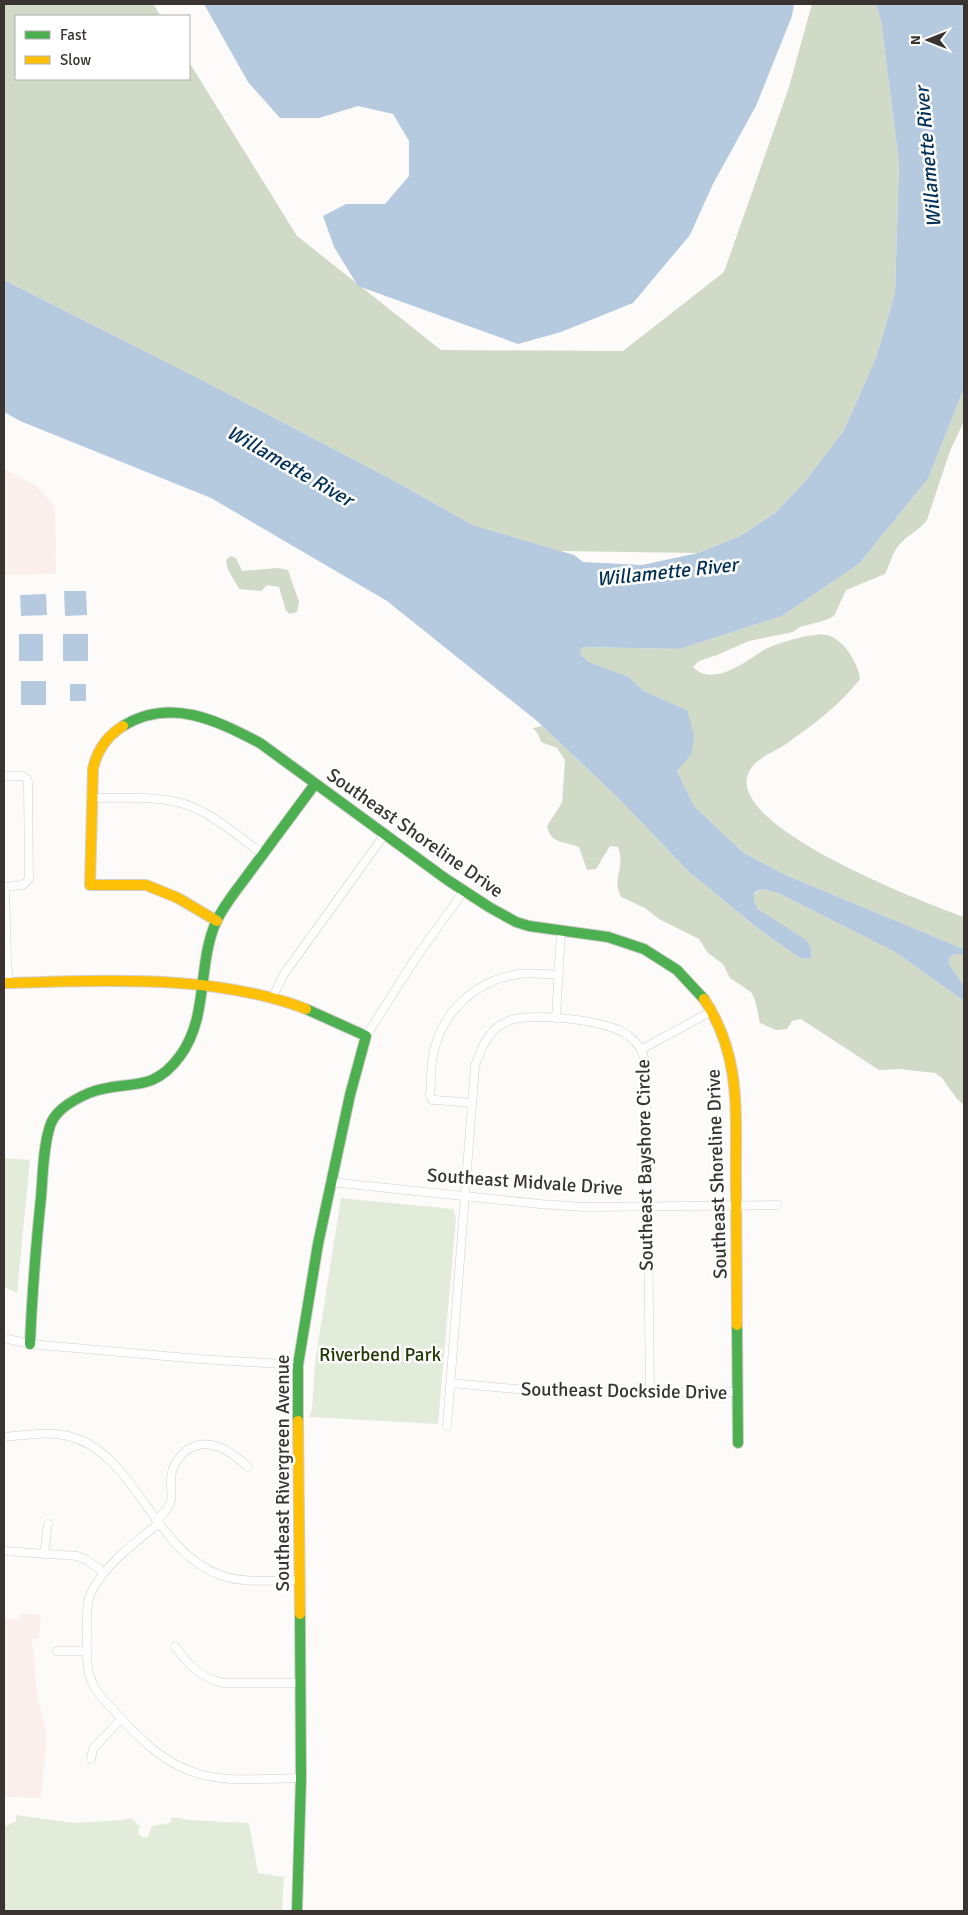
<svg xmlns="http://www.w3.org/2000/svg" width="968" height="1915" font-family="Signika,sans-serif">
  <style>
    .built { fill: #faefea }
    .green { fill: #e3ecdb }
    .forest { fill: #d0dac6 }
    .water { fill: #b6cadf }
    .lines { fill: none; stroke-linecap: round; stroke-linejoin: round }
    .street-casing { stroke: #d2cecc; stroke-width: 9 }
    .fast-casing { stroke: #d2cecc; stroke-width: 12 }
    .slow-casing { stroke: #d2cecc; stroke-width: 12 }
    .street { stroke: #fffefe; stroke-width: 8 }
    .fast { stroke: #4caf50; stroke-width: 10 }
    .slow { stroke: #ffc107; stroke-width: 10 }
    .labels { text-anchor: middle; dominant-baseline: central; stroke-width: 5; stroke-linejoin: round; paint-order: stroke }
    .street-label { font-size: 19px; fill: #393431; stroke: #fff }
    .park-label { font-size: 19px; fill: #213902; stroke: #fff }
    .water-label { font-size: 20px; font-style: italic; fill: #023157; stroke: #fff }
  </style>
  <rect width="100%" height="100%" fill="#fdfbfa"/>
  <g class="built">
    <polygon points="4,469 35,485 55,507 56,574 4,575"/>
    <polygon points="21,1613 41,1615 39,1639 32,1639 37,1694 47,1734 41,1798 4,1797 4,1618 19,1619"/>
  </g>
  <g class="green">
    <polygon points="4,1158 30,1160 17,1293 4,1287"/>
    <polygon points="341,1198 453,1209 456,1218 438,1424 309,1417 312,1409 315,1362"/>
    <polygon points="16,1815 74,1823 123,1820 131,1818 140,1826 138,1834 143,1838 148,1837 152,1826 170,1823 172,1817 189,1820 249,1823 258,1873 284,1877 282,1911 4,1911 4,1827 16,1821"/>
  </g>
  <g class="forest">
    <polygon points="4,4 153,4 161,16 16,16 16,79 189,79 189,62 297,236 441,350 623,351 724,272 789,87 812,4 876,4 881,21 899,163 895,293 876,358 844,430 807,479 775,513 740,536 698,553 560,551 473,525 391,479 198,378 4,280"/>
    <path d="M964,388v33l-14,30 -23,69c-8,11 -20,15 -28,25 -7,8 -9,20 -14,29l-39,16 -12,26 -8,4 -26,7 -7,5 -44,9 -32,14 -18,6 -6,6c20,21 53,-6 71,-17 12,-7 50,-18 63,-15 8,2 16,9 21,16 6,9 10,16 12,28 -20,26 -47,46 -74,65 -12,8 -28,13 -36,26 -33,54 178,134 214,147v32l-176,-73 -44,-23 -50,-47 -17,-35 4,-7 6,-54 -43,-19 -15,-14 -40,-15 -9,-8 3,-7 97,2 102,-33 77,-52 69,-85z"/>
    <polygon points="231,556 236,558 242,571 278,568 288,570 299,602 297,612 290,614 286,611 279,587 267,585 261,591 239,589 228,570 226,560"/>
    <path d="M542,726l78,74 68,71 73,60 39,27 9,1 3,-2 -1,-9 -6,-8 -47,-31 -4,-8v-7l8,-5 16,4 117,59 69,49v104l-7,-6 -15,-21 -7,-5 -35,-4 -21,1 -78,-51 -9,2 -5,8 -11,1 -16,-7 -5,-23 -4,-8 -21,-14 -7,-14 -15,-11 -9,-14 -40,-20 -14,-11 -24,-11c-10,-21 5,-27 -3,-50l-8,-1 -14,23 -9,1 -8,-23c-15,-6 -29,-3 -32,-21l15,-23 3,-43 -8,-12 -16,-6 -3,-8 -5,-6z"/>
    <polygon points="959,954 964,956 964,986 949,964 950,956"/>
  </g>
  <g class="water">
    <polygon points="204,4 794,4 792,16 756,106 713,184 690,235 633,303 561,332 518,344 358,286 334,247 323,216 346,204 385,204 409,176 409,141 393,114 358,106 319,118 280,118 248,82"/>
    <polygon points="876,4 964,4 964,388 928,479 859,564 782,616 680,649 583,647 580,654 589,662 629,677 644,691 687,710 694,735 692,753 677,771 694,806 744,853 788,876 964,949 964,956 959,954 950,956 949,964 964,986 964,1001 895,952 778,893 762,889 754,893 754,901 758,909 806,940 811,948 812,957 809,959 800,958 761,931 688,871 620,800 537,721 387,601 211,498 20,421 4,412 4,280 198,378 391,479 473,525 574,555 583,562 642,565 698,553 740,536 775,513 807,479 844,430 876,358 895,293 899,163 881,21"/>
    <polygon points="64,591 86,591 87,615 65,616"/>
    <polygon points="46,594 47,615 21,616 20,595"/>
    <rect x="19" y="634" width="24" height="27"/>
    <rect x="63" y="634" width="25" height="27"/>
    <rect x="21" y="681" width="25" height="24"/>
    <rect x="70" y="684" width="16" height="17"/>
  </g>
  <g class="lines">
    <g class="street-casing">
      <g id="street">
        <polyline points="4,776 23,776 26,778 28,782 29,879 23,885 4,887"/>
        <path d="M91,798c28,0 58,-2 86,4 32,7 60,34 86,52"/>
        <polyline points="5,887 7,962 9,983"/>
        <polyline points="272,998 284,974 385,834"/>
        <polyline points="556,1018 561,931"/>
        <polyline points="366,1036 415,959 463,892"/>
        <polyline points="642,1049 712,1011"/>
        <path d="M472,1103l-37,-3h-3l-2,-5c1,-11 1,-23 2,-34 6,-44 38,-77 81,-86 14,-3 31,-1 46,0"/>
        <polyline points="330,1182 540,1204 583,1207 777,1205"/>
        <polyline points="4,1338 30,1344 199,1359 298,1365"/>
        <polyline points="451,1383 560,1393 738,1392"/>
        <path d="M447,1426l28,-360c6,-17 12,-34 29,-43 21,-13 107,-3 125,13 10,8 14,16 17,29l4,329"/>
        <path d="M4,1437c21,-2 43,-6 64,-1 68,16 83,113 152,139 24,9 54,5 79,5"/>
        <path d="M156,1520c27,-22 9,-28 17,-52 3,-7 8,-13 14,-18 22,-15 45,2 61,17"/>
        <path d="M159,1523c-23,19 -56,43 -68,70 -5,11 -4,25 -4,37 0,17 -2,36 5,52 5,13 15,20 23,30 24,26 49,52 84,62 32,9 69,4 102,4"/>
        <polyline points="4,1551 77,1556 87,1560 103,1572"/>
        <polyline points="44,1554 48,1524"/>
        <path d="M175,1646c13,19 25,31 48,37h77"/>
        <polyline points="57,1651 87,1651"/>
        <polyline points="91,1759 93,1749 121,1719"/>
      </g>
    </g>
    <g class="fast-casing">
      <g id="fast">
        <path d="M123,726c47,-29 93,-6 137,17l186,136 43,28 27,15 13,4 79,11 36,12 33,21 27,29"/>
        <polyline points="737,1325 738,1443"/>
        <path d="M30,1344c2,-49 6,-98 11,-147 2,-23 2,-49 9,-71 5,-17 25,-27 39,-33 37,-15 62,3 91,-37 29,-39 17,-91 36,-134 9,-19 24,-36 36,-53 21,-28 42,-57 63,-85"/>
        <polyline points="298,1421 298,1365 318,1244 350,1095 366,1036 306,1009"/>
        <polyline points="297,1911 301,1778 300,1614"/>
      </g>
    </g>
    <g class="slow-casing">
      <g id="slow">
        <path d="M123,726c-16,10 -26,24 -30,43l-3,116h56l32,13 39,23"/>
        <path d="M4,983c99,-2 207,-10 302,26"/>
        <path d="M704,999c39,59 31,117 32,184 0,47 1,95 1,142"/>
        <polyline points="298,1421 300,1614"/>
      </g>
    </g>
    <use href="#street" class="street"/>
    <use href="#fast" class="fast"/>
    <use href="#slow" class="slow"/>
  </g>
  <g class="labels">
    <g class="street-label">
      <text transform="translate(415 833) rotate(35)">Southeast Shoreline Drive</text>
      <text transform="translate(645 1165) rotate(-91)">Southeast Bayshore Circle</text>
      <text transform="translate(717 1174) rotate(-92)">Southeast Shoreline Drive</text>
      <text transform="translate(525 1182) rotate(4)">Southeast Midvale Drive</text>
      <text transform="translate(624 1391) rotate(1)">Southeast Dockside Drive</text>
      <text transform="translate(283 1473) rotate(-90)">Southeast Rivergreen Avenue</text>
    </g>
    <g class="park-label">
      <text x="380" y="1355">Riverbend Park</text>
    </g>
    <g class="water-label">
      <text transform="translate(928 157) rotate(-95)">Willamette River</text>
      <text transform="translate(290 466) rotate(30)">Willamette River</text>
      <text transform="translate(667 572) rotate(-6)">Willamette River</text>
    </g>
  </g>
  <rect width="968" height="1915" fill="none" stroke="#393431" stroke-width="10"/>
  <rect x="15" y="15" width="175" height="65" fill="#ffffff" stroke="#b0aead"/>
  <rect x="25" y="31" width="25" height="8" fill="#4caf50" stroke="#b0aead"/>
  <text x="60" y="40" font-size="15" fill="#393431">Fast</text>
  <rect x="25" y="56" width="25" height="8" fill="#ffc107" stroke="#b0aead"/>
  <text x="60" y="65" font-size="15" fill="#393431">Slow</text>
  <g transform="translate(928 40) rotate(270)" stroke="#ffffff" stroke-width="4" paint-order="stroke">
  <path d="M0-4L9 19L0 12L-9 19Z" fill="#393431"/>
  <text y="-8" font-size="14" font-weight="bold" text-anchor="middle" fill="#393431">N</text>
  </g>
</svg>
